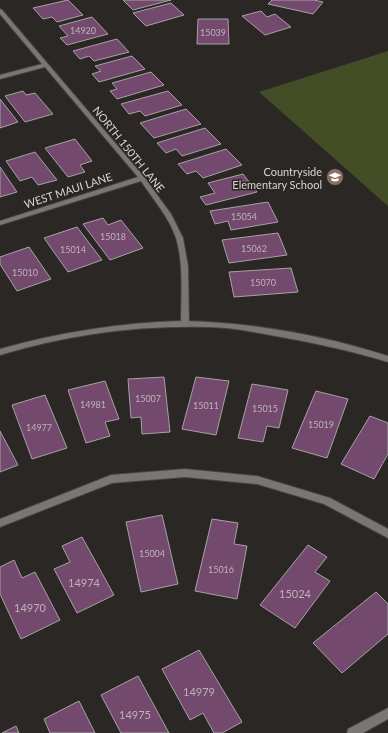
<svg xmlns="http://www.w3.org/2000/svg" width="388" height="733" font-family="Lato,sans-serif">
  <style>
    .green { fill: #434e26 }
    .building { fill: #734a6e; stroke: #a6a2a6 }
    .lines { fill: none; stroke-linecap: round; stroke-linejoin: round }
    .minor-casing { stroke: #464340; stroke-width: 2 }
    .tertiary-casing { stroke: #464340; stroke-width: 2 }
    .minor { fill: #797675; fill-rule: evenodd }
    .tertiary { fill: #797675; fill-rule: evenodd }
    .labels { text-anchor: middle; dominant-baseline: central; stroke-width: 3; stroke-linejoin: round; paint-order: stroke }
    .number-label { font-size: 9px; fill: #beb2ba }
    .street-label { font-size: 11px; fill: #d7d5d3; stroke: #2a2724 }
    .poi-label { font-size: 11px; fill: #d7d5d3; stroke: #2a2724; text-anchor: end }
    .near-number-label { font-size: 11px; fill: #beb2ba }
  </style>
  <rect width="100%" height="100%" fill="#2a2724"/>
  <polygon class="green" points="388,51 388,206 259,92"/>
  <g class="building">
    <polygon points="68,0 83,15 57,22 52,17 43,19 33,8"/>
    <polygon points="123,0 171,0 133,10"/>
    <polygon points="272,0 314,0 323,2 313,14 268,4"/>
    <polygon points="171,3 184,15 146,26 133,13"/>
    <polygon points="261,11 267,17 275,14 291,27 265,35 242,16"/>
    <polygon points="92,17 108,34 67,45 60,38 68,36 59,26"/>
    <polygon points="198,19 228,19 229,44 197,44"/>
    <polygon points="117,39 129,52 94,61 89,56 80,59 73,51"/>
    <polygon points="132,56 145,69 99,82 92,74 101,71 95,66"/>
    <polygon points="151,72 164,85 117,99 110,91 117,89 112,83"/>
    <polygon points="23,91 26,95 35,93 53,114 25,122 5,96"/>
    <polygon points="168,91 182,105 145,116 140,111 129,114 121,104"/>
    <polygon points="0,99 18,122 0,128"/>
    <polygon points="186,109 201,124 154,138 140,123"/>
    <polygon points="205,128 221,144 182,156 176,149 166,153 157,143"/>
    <polygon points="75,139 92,161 80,165 85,172 68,177 45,148"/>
    <polygon points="226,149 242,165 203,178 196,171 187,174 178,164"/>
    <polygon points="35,152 57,180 38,185 32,177 20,181 6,161"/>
    <polygon points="0,167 17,192 0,197"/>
    <polygon points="243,174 257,192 206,205 200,197 215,193 208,183"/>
    <polygon points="268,202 278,222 231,230 228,221 215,224 210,211"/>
    <polygon points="103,218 108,225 121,220 143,248 110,260 83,224"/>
    <polygon points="77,227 102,260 68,272 44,238"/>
    <polygon points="278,233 287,255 229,263 222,240"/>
    <polygon points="29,247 51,279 17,291 0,264 0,257"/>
    <polygon points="291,268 298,292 234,297 229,272"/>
    <polygon points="164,377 170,432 142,434 141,417 131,418 128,379"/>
    <polygon points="196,377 229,381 216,435 182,429"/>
    <polygon points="105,381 119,419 105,422 110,436 86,443 68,390"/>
    <polygon points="252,384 288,390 279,428 267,426 263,442 238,438"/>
    <polygon points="316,391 348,399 327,458 292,448"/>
    <polygon points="45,395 67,448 32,459 12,405"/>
    <polygon points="370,416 388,423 388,454 374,479 341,464"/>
    <polygon points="0,431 18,465 0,472"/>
    <polygon points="162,515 178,584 141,592 126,522"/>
    <polygon points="212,519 238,523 234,544 247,546 237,599 195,591"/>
    <polygon points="82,537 114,595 77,613 54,569 70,562 62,546"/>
    <polygon points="308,545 327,557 315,572 330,581 295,628 260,605"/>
    <polygon points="14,560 22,578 35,572 60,620 21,639 0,594 0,567"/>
    <polygon points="376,592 388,604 388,634 342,673 313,643"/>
    <polygon points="199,650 242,722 222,733 214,733 203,713 190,720 162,669"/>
    <polygon points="138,676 169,733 121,733 101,695"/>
    <polygon points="79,701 95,733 50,733 44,719"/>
    <polygon points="16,726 19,733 2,733"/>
  </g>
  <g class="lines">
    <g class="minor-casing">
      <g id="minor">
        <path d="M0,9l2,1 142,167 27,37 12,24 5,28 1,58 -1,2 -3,1 -4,-3c0,-28 3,-59 -5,-86 -7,-21 -23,-39 -35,-57l-141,44v-4l138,-44 -93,-110 -45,12v-4l42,-11 -42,-50z"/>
        <polygon points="185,469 257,476 330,498 388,529 388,538 324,504 257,484 185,477 112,483 0,527 0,519 111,475"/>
        <polygon points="388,708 388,719 363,733 347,733 348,729"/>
      </g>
    </g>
    <g class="tertiary-casing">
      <path id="tertiary" d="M181,321c69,1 141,14 207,35v6c-39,-12 -78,-20 -118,-27 -21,-4 -42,-8 -63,-8 -71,-2 -140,8 -207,28v-6c60,-17 119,-26 181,-28z"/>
    </g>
    <use href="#minor" class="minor"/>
    <use href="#tertiary" class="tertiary"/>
  </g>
  <defs>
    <g id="school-disc" transform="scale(0.9)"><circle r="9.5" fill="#8d6e63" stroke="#2a2724"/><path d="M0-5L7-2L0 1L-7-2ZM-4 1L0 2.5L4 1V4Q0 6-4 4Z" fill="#fff"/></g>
  </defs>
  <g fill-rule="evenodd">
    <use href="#school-disc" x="335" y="177"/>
  </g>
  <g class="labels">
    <g class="number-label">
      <text x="83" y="30">14920</text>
      <text x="213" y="32">15039</text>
      <text x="244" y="216">15054</text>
      <text x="113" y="236">15018</text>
      <text x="254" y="248">15062</text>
      <text x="73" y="249">15014</text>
      <text x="25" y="272">15010</text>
      <text x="263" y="282">15070</text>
      <text x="148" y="398">15007</text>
      <text x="93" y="404">14981</text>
      <text x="206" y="405">15011</text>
      <text x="265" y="408">15015</text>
      <text x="321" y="424">15019</text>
      <text x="39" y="427">14977</text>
      <text x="152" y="553">15004</text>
      <text x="221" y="569">15016</text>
    </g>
    <g class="street-label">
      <text transform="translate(129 149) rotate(51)">NORTH 150TH LANE</text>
      <text transform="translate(68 190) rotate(-18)">WEST MAUI LANE</text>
    </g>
    <g class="poi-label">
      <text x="322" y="171">Countryside<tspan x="322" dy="13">Elementary School</tspan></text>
    </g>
    <g class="near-number-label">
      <text x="84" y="582">14974</text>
      <text x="295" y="593">15024</text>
      <text x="30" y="607">14970</text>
      <text x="199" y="691">14979</text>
      <text x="135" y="714">14975</text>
    </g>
  </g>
</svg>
